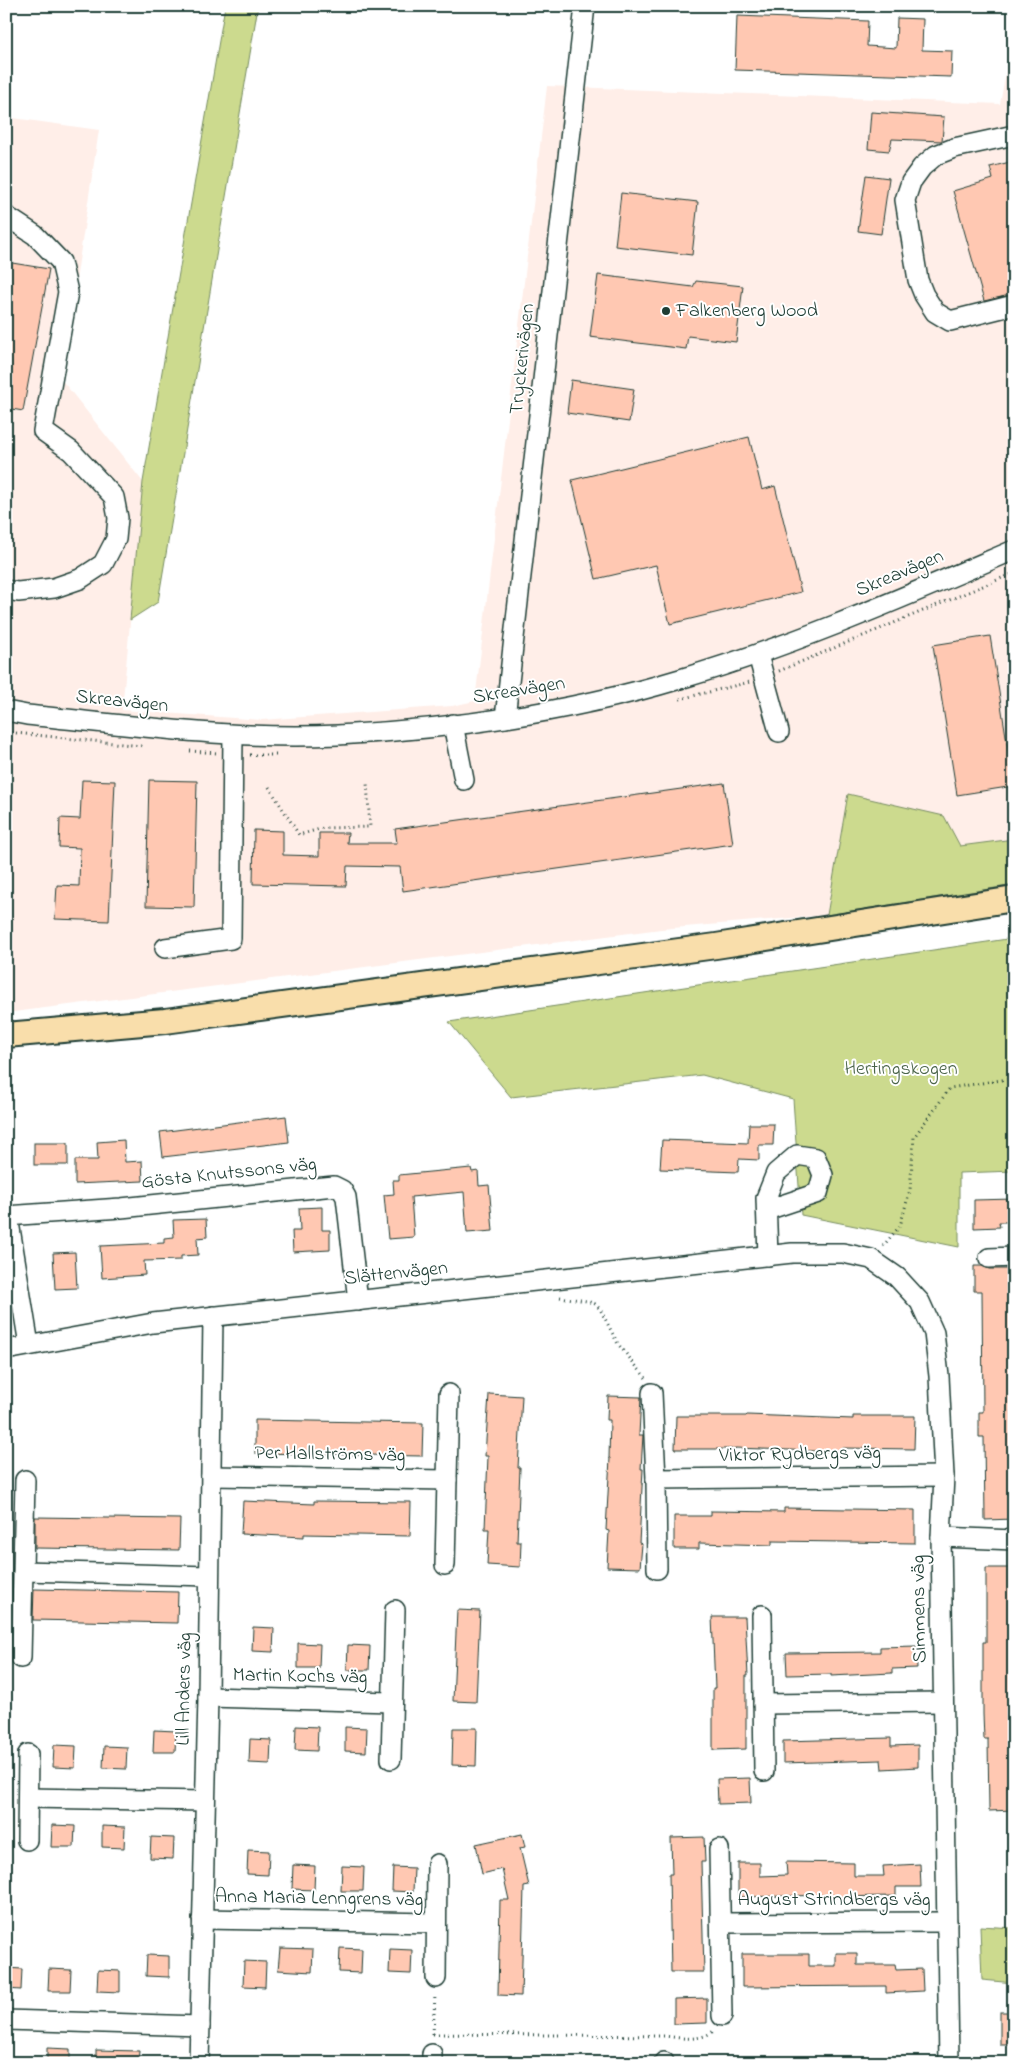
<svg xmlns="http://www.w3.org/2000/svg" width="1020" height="2069" font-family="'Indie Flower',sans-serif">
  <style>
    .built { fill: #ffeee8 }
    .green { fill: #ccda8e; stroke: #768c61 }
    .building { fill: #ffc8b2; stroke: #1f3d34 }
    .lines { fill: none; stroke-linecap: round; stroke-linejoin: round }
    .minor-casing { stroke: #1f3d34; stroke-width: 22 }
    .major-casing { stroke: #1f3d34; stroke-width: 28 }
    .path { stroke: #1f3d34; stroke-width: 3; stroke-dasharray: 1 4; stroke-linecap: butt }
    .minor { stroke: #fff; stroke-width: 19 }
    .major { stroke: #f9deab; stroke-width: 24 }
    .poi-dot { fill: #1f3d34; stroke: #fff; stroke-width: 2 }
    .labels { text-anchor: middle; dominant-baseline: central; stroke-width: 4; stroke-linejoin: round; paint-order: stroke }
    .poi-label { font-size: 20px; fill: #1f3d34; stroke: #fff; text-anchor: start }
    .street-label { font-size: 20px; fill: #1f3d34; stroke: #fff }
    .park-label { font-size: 20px; fill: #4a644a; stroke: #fff }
  </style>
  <rect width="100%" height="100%" fill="#fff"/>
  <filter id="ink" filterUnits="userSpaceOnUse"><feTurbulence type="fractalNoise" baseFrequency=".02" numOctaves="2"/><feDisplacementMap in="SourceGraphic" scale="10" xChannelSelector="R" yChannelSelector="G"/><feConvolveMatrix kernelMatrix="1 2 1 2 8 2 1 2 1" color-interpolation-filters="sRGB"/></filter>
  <g filter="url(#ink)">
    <polygon class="built" points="1014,27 1014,839 960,846 848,795 827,915 661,929 6,1013 6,117 99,130 61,379 143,482 122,710 262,720 452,706 475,701 547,86 1000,104"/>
    <g class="green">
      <polygon points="225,6 258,6 158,602 130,620 143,482"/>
      <polygon points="848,794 944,816 960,846 1014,839 1014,885 827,915"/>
      <polygon points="1014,938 1014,1171 959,1173 959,1247 801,1215 793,1099 702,1075 511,1097 449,1022"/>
      <polygon points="980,1926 1014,1928 1014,1983 982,1980"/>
    </g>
    <g class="building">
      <polygon points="737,16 868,21 867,46 896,48 897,18 923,19 922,50 952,51 951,77 735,70"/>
      <polygon points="871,112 944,117 942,141 892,139 889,151 868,149"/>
      <polygon points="1014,161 1014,294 984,301 953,191 993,179 990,167"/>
      <polygon points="866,175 889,178 881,234 858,231"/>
      <polygon points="621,193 698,202 692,255 615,246"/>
      <polygon points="6,262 49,269 23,411 6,408"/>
      <polygon points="598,275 693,287 696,281 743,286 736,342 688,336 686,349 590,337"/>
      <polygon points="571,380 634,389 629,422 567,413"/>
      <polygon points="749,437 762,490 775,486 801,592 670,624 656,565 596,579 572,480"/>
      <polygon points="990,636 1014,786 957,795 933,645"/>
      <polygon points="82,780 115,781 109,921 55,919 57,885 79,886 80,848 59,847 60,818 80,819"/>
      <polygon points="149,780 197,781 194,907 146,906"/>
      <polygon points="724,783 733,844 403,891 400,867 347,866 346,886 253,884 254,830 283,831 283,855 319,856 319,833 348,833 347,843 397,843 395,829"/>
      <polygon points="286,1116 289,1142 163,1157 160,1132"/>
      <polygon points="749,1124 774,1124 773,1145 759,1145 759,1160 739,1159 738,1172 660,1169 662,1140 748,1143"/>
      <polygon points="124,1140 125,1162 142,1161 143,1181 75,1184 75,1160 98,1160 97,1142"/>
      <rect x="34" y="1143" width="34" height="22"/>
      <polygon points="471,1168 472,1172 478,1171 479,1186 489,1185 493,1231 467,1233 464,1192 411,1197 414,1237 388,1239 384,1195 394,1194 393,1180 399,1180 399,1175"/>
      <polygon points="1014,1199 1014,1222 999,1222 1000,1227 974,1228 974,1200"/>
      <polygon points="322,1207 322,1230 330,1230 330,1250 293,1252 292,1231 300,1231 299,1208"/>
      <polygon points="206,1219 207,1237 197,1238 198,1255 181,1256 181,1260 144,1261 145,1275 102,1278 100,1246 164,1243 164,1238 174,1237 173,1220"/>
      <polygon points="75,1252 77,1288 55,1289 53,1253"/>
      <polygon points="974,1266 982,1266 989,1269 1007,1269 1008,1303 1014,1303 1014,1401 1012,1401 1014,1519 985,1520 984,1437 979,1437 979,1412 983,1412 982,1291 974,1291"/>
      <polygon points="489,1394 522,1396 518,1468 520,1468 517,1542 521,1542 520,1567 487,1565 489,1529 485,1529 488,1456 485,1456"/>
      <polygon points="608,1396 641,1397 639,1435 643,1435 641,1469 643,1469 639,1543 642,1544 640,1568 607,1567 609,1531 606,1530 610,1458 609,1458 610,1420 607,1420"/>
      <polygon points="747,1415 853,1419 853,1416 915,1416 914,1449 843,1448 843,1452 735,1448 735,1449 675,1449 676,1416 746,1416"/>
      <polygon points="255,1420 423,1423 422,1456 255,1453"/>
      <polygon points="243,1501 314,1504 314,1501 411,1502 410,1536 304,1534 304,1537 241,1534"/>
      <polygon points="784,1508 915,1510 915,1543 772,1541 772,1545 699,1543 699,1549 674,1549 674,1516 711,1516 711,1511 784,1512"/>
      <polygon points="35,1517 180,1519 179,1550 35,1548"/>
      <polygon points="986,1568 1014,1568 1014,1810 989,1811 988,1739 984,1739 983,1714 983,1642 986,1642"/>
      <polygon points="34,1589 178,1592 177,1623 33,1620"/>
      <polygon points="457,1610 480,1611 476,1702 453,1701"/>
      <polygon points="712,1617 745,1617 748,1676 746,1676 746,1749 713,1750 713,1688 715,1688"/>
      <polygon points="253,1627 274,1628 273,1652 252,1651"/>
      <polygon points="298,1643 320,1644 319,1668 298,1668"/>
      <polygon points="348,1645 370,1646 369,1670 347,1670"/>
      <polygon points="916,1646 917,1668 892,1669 892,1673 831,1676 831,1674 787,1675 786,1653 880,1652 880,1647"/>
      <polygon points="296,1726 318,1727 317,1751 295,1750"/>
      <polygon points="345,1727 367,1728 366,1752 345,1751"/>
      <polygon points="453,1728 477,1728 476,1766 452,1765"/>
      <polygon points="154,1730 176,1731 175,1752 153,1752"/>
      <polygon points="891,1738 891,1746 918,1745 918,1767 882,1769 881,1760 783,1763 783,1741"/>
      <polygon points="250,1739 271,1740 270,1764 249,1763"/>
      <polygon points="54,1745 76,1746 75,1768 53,1767"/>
      <polygon points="104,1746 127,1747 126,1769 103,1768"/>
      <polygon points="750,1778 751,1803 718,1804 717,1779"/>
      <polygon points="52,1825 75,1826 74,1847 51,1847"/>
      <polygon points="102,1826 125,1827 124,1848 102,1847"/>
      <polygon points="522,1834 525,1847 520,1848 529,1886 524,1887 521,1996 498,1995 500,1900 509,1900 502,1869 482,1874 476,1844"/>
      <polygon points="151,1837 174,1838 173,1859 150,1858"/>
      <polygon points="704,1837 705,1862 701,1862 704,1972 671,1972 669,1874 672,1874 671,1838"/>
      <polygon points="248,1850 269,1851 268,1875 247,1874"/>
      <polygon points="786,1862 854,1863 854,1876 884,1876 883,1866 920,1864 921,1887 896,1887 896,1896 833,1897 833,1895 738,1897 738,1863 760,1863 760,1876 787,1875"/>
      <polygon points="293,1865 315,1866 314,1890 292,1889"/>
      <polygon points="342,1866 364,1867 363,1891 341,1891"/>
      <polygon points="393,1867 414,1868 413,1892 392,1891"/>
      <polygon points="280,1948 313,1949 312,1972 278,1970"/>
      <polygon points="340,1948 362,1949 361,1973 339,1972"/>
      <polygon points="390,1949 412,1950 411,1974 389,1973"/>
      <polygon points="836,1953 857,1953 857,1965 895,1965 896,1970 922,1969 923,1991 886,1993 886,1986 742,1987 742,1954 809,1954 809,1966 836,1966"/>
      <polygon points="147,1955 169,1956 169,1977 146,1976"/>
      <polygon points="244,1961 266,1962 265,1987 243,1986"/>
      <polygon points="6,1968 22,1969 21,1990 6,1989"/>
      <polygon points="49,1969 71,1970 70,1991 48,1991"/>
      <polygon points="98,1970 120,1971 120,1992 97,1991"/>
      <polygon points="707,1998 707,2023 674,2024 674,1999"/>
      <rect x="1000" y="2012" width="14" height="33"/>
      <polygon points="47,2048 70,2049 70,2063 47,2063"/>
      <polygon points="96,2050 139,2051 138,2063 96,2063"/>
    </g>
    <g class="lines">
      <g class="minor-casing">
        <g id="minor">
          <polyline points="1014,135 954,148 936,155 922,167 911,182 905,200 918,280 924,295 935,312 950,321 1014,305"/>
          <polyline points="6,216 35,235 61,262 68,292 43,431 71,451 114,497 118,518 116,539 103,564 80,579 54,588 18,592 6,590"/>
          <polyline points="758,655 779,732"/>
          <path d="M6,711l21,4c103,10 206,25 311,20 113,-6 233,-23 342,-56 115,-34 224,-82 334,-129"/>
          <polyline points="505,718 585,6"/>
          <polyline points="453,724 464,780"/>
          <polyline points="165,948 231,939 233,735"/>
          <polyline points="767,1210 818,1193 823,1175 816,1158 797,1155 776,1173 766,1198 768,1256"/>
          <polyline points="6,1216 121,1208 334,1186 342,1190 346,1197 358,1301"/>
          <polyline points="8,1216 29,1345"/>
          <polyline points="989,1258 1014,1257"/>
          <polyline points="6,1350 153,1323 792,1253 843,1253 871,1259 897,1277 920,1302 934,1333 939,1376 944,1476 941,1537 949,2063"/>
          <polyline points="652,1393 656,1479 657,1569"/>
          <polyline points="211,1476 447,1480"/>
          <polyline points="656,1479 944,1476"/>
          <polyline points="941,1537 1014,1540"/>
          <polyline points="445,1565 449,1394"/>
          <polyline points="24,1571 209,1576"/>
          <polyline points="762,1615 764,1771"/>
          <polyline points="21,1658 25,1480"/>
          <polyline points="208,1697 391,1702"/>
          <polyline points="763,1704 943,1702"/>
          <polyline points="391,1759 395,1610"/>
          <polyline points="28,1798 205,1801"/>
          <polyline points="27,1840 28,1754"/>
          <polyline points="719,1849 722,2016"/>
          <polyline points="202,1919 436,1923"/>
          <polyline points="721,1923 947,1922"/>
          <polyline points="436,1978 437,1864"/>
          <polyline points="6,2020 200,2026"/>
          <polyline points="664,2062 664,2063"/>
          <polyline points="199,2063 208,1697 213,1316"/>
          <polyline points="432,2063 432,2054"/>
        </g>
      </g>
      <g class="major-casing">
        <polyline id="major" points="6,1035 165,1021 716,946 1014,899"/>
      </g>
      <g class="path">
        <polyline points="779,671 1014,573"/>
        <polyline points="680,699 750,682"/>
        <polyline points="6,732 142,746"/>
        <polyline points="190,751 217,753"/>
        <polyline points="250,755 279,755"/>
        <polyline points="269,787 299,835 323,828 370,827 367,783"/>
        <polyline points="883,1246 900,1226 910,1190 914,1137 950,1088 1014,1078"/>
        <polyline points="560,1297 587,1301 595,1304 600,1309 618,1344 646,1378"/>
        <path d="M433,2034l231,2c18,2 36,6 51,-6"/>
        <polyline points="433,2034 435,1995"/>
      </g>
      <use href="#minor" class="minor"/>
      <use href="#major" class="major"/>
    </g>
  </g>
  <circle class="poi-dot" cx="666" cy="311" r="5"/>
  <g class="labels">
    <g class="poi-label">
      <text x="676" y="311">Falkenberg Wood</text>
    </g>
    <g class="street-label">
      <text transform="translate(523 359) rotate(-84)">Tryckerivägen</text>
      <text transform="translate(900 574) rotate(-23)">Skreavägen</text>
      <text transform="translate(519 691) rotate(-9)">Skreavägen</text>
      <text transform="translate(122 702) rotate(6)">Skreavägen</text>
      <text transform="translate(229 1174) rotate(-6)">Gösta Knutssons väg</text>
      <text transform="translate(396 1274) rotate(-6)">Slättenvägen</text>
      <text transform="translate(330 1455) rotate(1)">Per Hallströms väg</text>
      <text transform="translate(800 1455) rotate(-1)">Viktor Rydbergs väg</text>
      <text transform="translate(920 1609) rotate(-91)">Simmens väg</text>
      <text transform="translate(300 1677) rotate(1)">Martin Kochs väg</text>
      <text transform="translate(185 1689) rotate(-89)">Lill Anders väg</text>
      <text transform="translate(319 1899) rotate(1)">Anna Maria Lenngrens väg</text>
      <text x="834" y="1900">August Strindbergs väg</text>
    </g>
    <g class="park-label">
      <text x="901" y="1069">Hertingskogen</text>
    </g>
  </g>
  <rect width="1020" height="2069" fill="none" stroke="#fff" stroke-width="25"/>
  <rect x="12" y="12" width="995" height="2044" fill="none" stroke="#1f3d34" stroke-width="2" filter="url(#ink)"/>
</svg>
